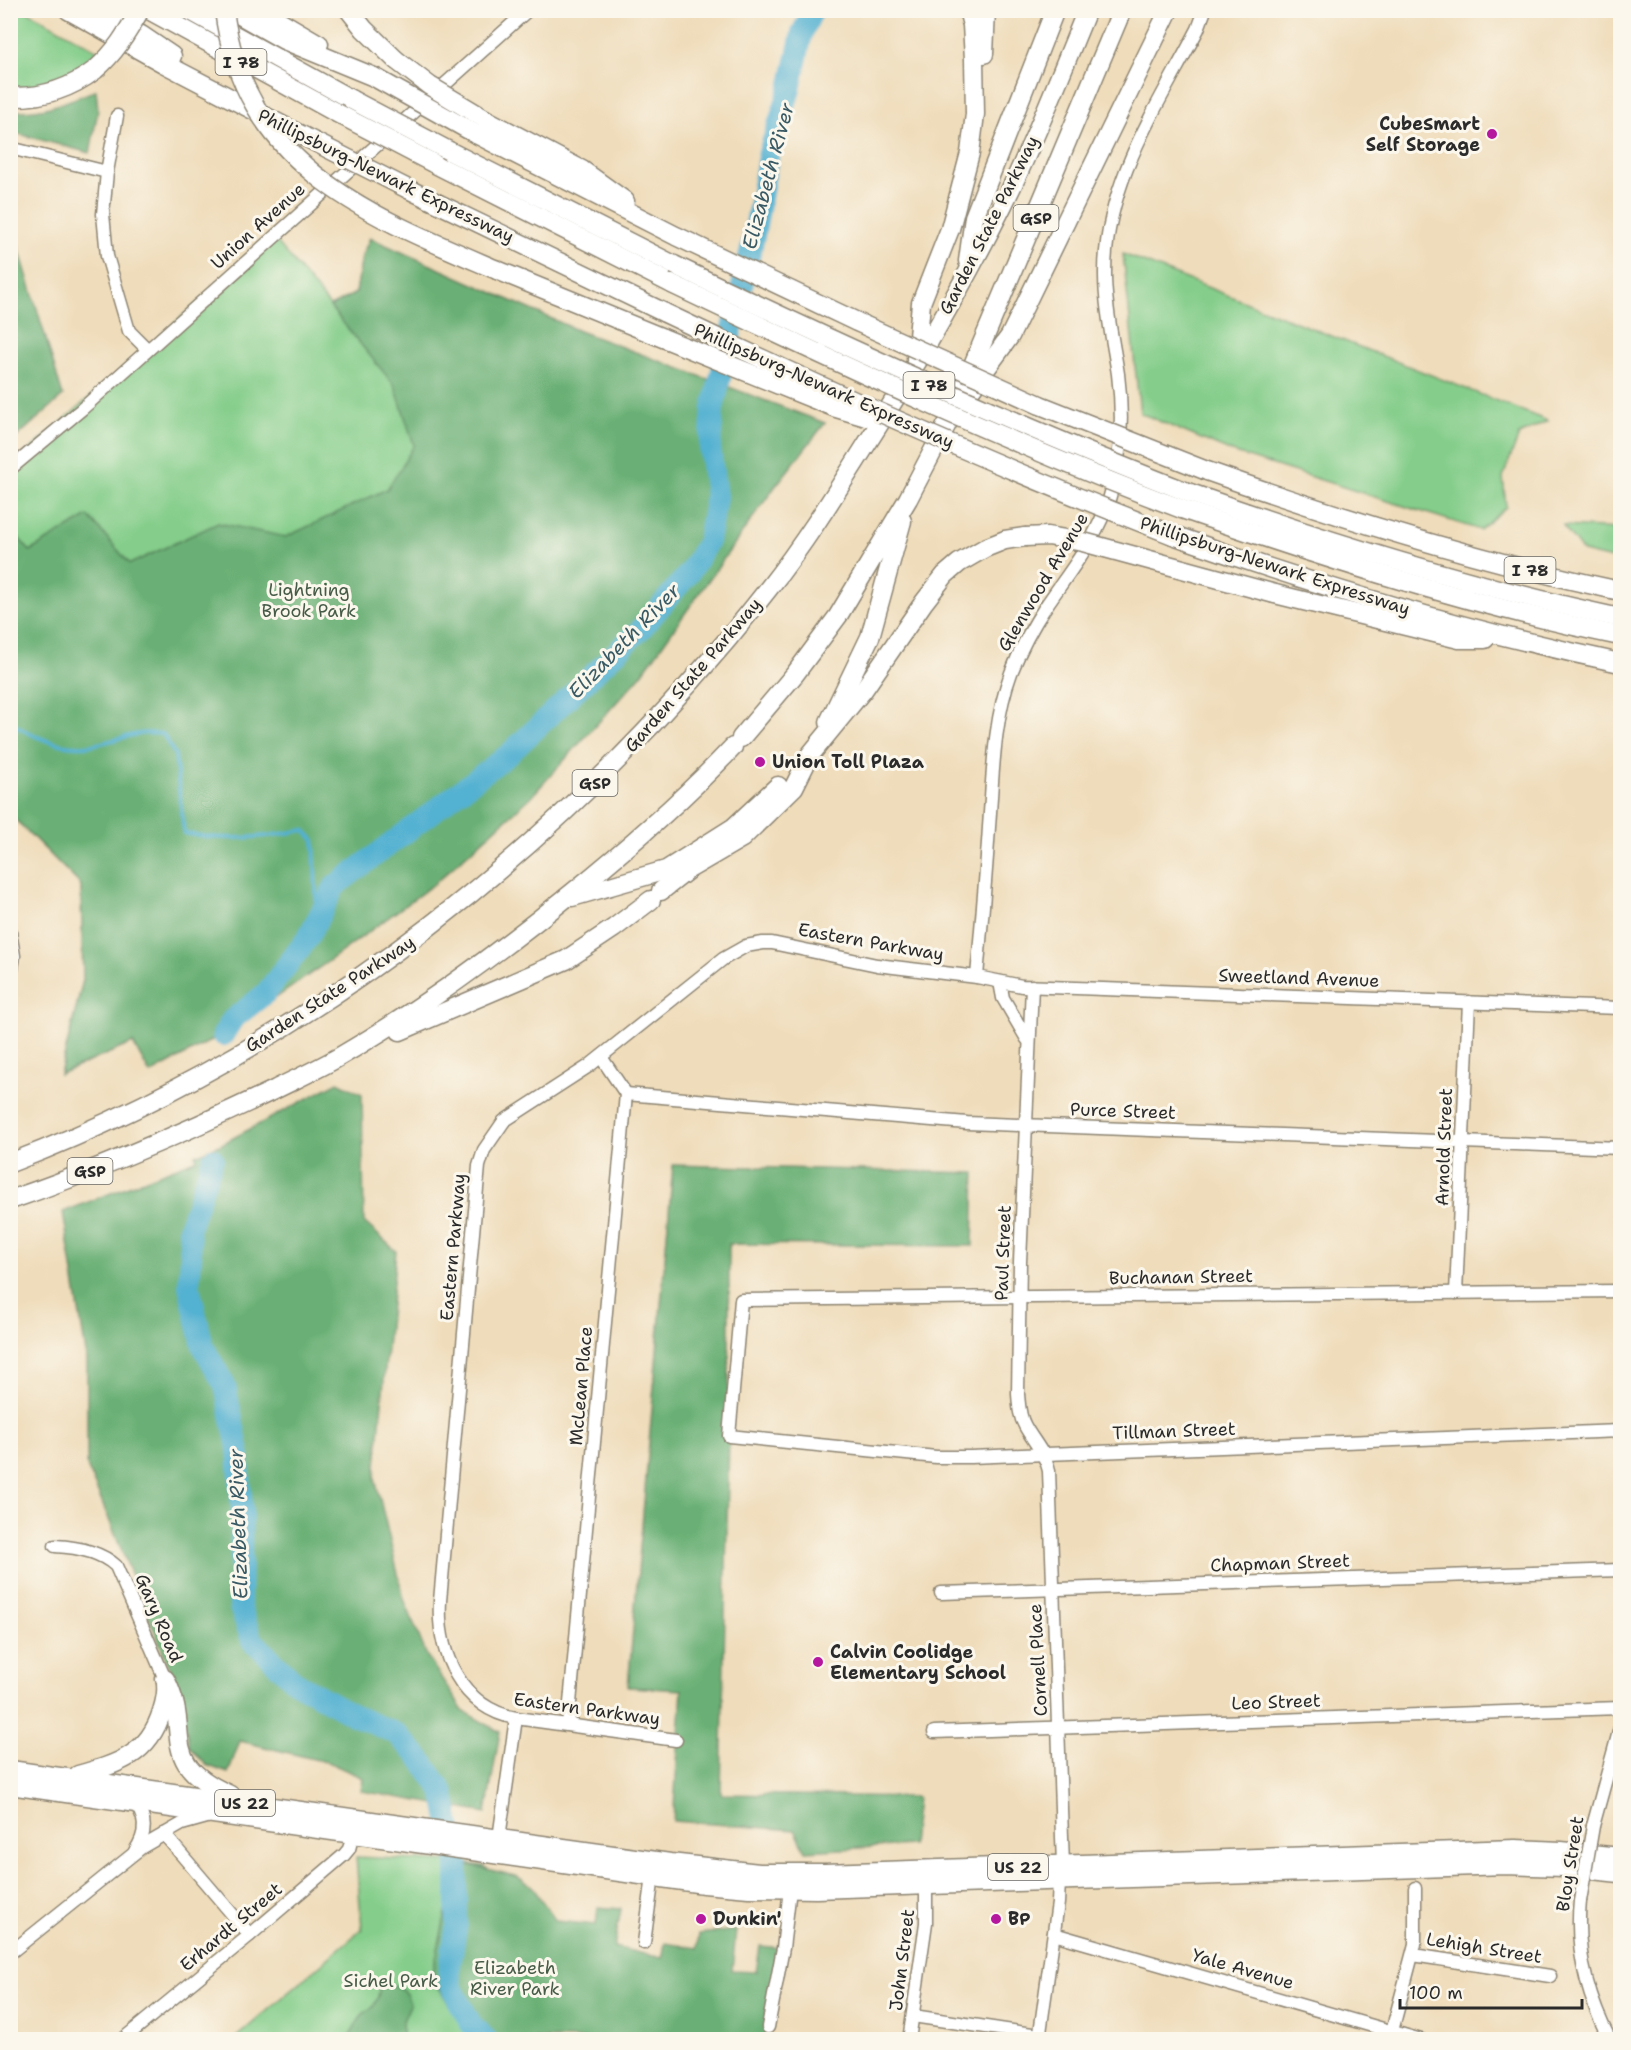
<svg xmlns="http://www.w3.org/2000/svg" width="1631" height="2050" font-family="'Shantell Sans',sans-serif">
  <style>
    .green { fill: #84cd8a; stroke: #587c5a; stroke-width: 1.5 }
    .forest { fill: #6bb076; stroke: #4b6e50; stroke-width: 1.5 }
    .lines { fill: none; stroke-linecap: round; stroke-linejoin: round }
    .stream { stroke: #52b1d1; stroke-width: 4 }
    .river { stroke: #52b1d1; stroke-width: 22 }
    .minor-casing { stroke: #8d8472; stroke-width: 15 }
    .highway-casing { stroke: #8d8472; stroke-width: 21 }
    .minor { stroke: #fff; stroke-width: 12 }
    .highway { stroke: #fff; stroke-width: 18 }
    .minor-bridge-casing { stroke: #8d8472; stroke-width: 15; stroke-linecap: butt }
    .highway-bridge-casing { stroke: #8d8472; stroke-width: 21; stroke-linecap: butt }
    .minor-bridge { stroke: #fff; stroke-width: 12 }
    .highway-bridge { stroke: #fff; stroke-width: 18 }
    .poi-dot { fill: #b5179e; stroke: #fbf7ec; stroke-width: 2 }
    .labels { text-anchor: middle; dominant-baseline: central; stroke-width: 6; stroke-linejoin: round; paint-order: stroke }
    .shield { fill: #fbf7ec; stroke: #696865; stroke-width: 1.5 }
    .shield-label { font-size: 16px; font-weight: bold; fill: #2b2b2b }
    .poi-label { font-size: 18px; font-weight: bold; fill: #2b2b2b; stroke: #fbf7ec; text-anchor: start }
    .street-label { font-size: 18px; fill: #2b2b2b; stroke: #fbf7ec }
    .park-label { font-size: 18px; fill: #465c48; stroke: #fbf7ec }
    .water-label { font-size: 20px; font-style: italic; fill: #395a65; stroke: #fbf7ec }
  </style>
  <rect width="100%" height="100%" fill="#fbf7ec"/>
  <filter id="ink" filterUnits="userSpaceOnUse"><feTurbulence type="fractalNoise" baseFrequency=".0167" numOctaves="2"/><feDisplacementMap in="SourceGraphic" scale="12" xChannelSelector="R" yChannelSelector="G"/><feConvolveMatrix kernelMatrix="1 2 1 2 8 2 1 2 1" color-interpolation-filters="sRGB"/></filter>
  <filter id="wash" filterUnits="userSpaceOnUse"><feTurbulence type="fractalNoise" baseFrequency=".008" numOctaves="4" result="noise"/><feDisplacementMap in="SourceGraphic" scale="24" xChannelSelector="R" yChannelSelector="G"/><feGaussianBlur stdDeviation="1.35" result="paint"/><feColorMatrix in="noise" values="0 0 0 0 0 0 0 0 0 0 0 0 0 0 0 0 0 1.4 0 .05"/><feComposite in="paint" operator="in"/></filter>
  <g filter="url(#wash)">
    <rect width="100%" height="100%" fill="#efdcba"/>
    <g class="green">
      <path d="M10,11h17l73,41 -17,14 2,1c-27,14 -45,20 -74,21z"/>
      <polygon points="273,237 330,306 356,293 362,256 370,238 579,331 825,423 774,488 641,675 531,797 434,884 333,958 230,1030 150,1074 133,1043 60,1074 83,980 81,885 11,815 10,467"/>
      <polygon points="1123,254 1548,421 1519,435 1503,477 1506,507 1480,530 1232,452 1140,413"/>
      <polygon points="1563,526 1620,529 1620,561 1583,552"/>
      <polygon points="356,1857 457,1862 484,1866 562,1937 757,2039 233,2040 362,1929"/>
    </g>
    <g class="forest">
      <path d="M96,90l2,20 -8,43 -79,-21v-22c29,4 58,-9 85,-20z"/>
      <polygon points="370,238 579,331 825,423 774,488 641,675 531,797 434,884 333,958 230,1030 150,1074 133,1043 60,1074 83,980 81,885 11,815 11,529 30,551 88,516 130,564 218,523 286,537 387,489 399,471 414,445 395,386 330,307 356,293 362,256"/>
      <polygon points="11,243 18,245 63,396 11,442"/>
      <polygon points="338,1082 362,1094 364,1222 396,1251 375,1478 404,1599 427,1656 463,1711 500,1732 486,1813 361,1791 363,1778 330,1763 240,1741 228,1773 206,1765 189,1746 180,1693 87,1466 87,1360 63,1212 197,1159 195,1155 220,1145"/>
      <polygon points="673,1165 975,1173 973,1246 729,1244 729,1436 721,1794 917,1797 912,1845 806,1851 795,1830 673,1821 682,1690 628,1687"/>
      <polygon points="457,1862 516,1876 531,1885 556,1921 596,1925 598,1907 621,1909 614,1947 662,1958 665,1943 697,1948 699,1934 736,1930 732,1971 756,1972 760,1946 783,1948 765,2039 470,2039 432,1976"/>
      <polygon points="383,1984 397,1986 406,1994 410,2005 402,2023 402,2039 347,2039 363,2014 373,2007 378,1997 379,1989"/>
    </g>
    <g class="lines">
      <path class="stream" d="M10,721c18,15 51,27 75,25 18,-2 36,-9 54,-12 8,-2 16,0 24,0l12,21 9,78c40,9 81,5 120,-3l10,10 3,80"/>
      <g class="river">
        <polyline points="223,1035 232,1020 266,993 307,939 335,886 509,754 641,629 690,572 708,541 716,497 710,448 713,408 754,236 769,153 790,89 802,33 813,10"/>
        <polyline points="213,1159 189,1228 191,1256 189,1286 203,1346 225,1386 238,1448 242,1510 240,1607 252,1640 294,1681 353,1715 397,1734 421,1759 444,1794 457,1862 457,1924 449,1972 452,1988 471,2024 487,2040"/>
      </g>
    </g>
  </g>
  <g filter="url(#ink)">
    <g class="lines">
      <g class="minor-casing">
        <g id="minor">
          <polyline points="117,116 107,172 103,214 107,256 129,331 147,349"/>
          <polyline points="10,148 107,172"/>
          <polyline points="10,469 82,409 528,10"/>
          <polyline points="10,932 14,956 10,981"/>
          <path d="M977,977c4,-50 9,-100 12,-150 4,-52 4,-105 22,-154 9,-23 21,-46 35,-67 25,-37 55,-72 66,-117 10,-38 11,-76 6,-115 -5,-33 -13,-66 -13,-99 -1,-91 53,-169 93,-246l7,-19"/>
          <polyline points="1000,982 1003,998 1027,1039"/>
          <path d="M1032,986l-12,276 -2,132c1,11 1,22 7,32 8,15 21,28 24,45l14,394"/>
          <polyline points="626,1094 967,1123 1620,1148"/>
          <polyline points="1620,1291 741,1300 729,1436 936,1457 971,1457 1620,1431"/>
          <polyline points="1456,1293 1469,1002"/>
          <path d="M55,1546c21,1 45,5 61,20l49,113"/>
          <polyline points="941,1593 1620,1570"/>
          <polyline points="568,1725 626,1094 601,1057"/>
          <polyline points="934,1732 1620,1708"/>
          <path d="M676,1740l-160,-22c-55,-10 -79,-66 -76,-117l39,-435 5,-16 20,-29 85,-55 134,-107 23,-13 17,-3h9l105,22 100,12 45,9 598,22"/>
          <path d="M133,1802c15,15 13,33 2,49"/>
          <polyline points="1593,1826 1620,1728"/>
          <polyline points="164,1834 250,1935"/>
          <polyline points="499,1838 516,1718"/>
          <path d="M1580,1901c-5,50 7,95 30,139"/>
          <polyline points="1054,1934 1421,2040"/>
          <polyline points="644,1943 653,1876"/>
          <polyline points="10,1953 142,1847 182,1824 207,1817"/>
          <polyline points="1413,1955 1550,1976"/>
          <polyline points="913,2016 1039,2035"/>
          <polyline points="768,2027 783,1948 790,1889"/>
          <polyline points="1392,2031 1415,1944 1415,1888"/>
          <polyline points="122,2040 250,1935 344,1855 349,1849 353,1834"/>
          <polyline points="909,2040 926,1923 926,1885"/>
          <polyline points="1039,2040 1058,1903 1059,1881"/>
        </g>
      </g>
      <g class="highway-casing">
        <g id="highway">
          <polyline points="68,10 163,63 305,137"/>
          <polyline points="97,10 141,35 172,56"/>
          <polyline points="149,10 335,112"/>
          <polyline points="189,10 352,100"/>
          <polyline points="231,10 284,40 374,77"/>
          <polyline points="261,10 319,44"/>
          <polyline points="349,10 364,29 396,60"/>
          <polyline points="984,54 986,10"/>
          <path d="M10,97c31,1 60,-8 85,-27"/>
          <polyline points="485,119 582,170 625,201"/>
          <polyline points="476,134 676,236 857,322"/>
          <polyline points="449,151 674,265"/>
          <polyline points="433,163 672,284"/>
          <polyline points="408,189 665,313"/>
          <polyline points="968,261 974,217 1055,10"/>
          <polyline points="497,270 663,338"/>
          <polyline points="916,359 921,303 950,229 970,153 975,114 974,59 972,25 968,10"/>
          <polyline points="972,388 1010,336 1169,10"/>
          <path d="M1207,471c135,48 273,90 413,120"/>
          <path d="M1190,493c141,50 284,94 430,125"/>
          <path d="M1182,509c144,50 289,96 438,127"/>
          <path d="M1173,535c147,52 295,96 447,128"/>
          <polyline points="1275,594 1459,639 1485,639"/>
          <polyline points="829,722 870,637 902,521"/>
          <polyline points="741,738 795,674 838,616 908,499 947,424 973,365 1122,10"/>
          <polyline points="661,891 689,869 742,838 794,787 810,755 864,689 924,602 945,575 959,563 985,548 1005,540 1025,537"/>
          <polyline points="572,897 666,870 734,827 778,786"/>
          <polyline points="400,1031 566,960 614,928 651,900"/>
          <path d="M10,1163c301,-115 562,-323 759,-575 34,-43 63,-89 92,-135 51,-80 99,-162 142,-248 31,-63 57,-129 84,-195"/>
          <path d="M10,1200c91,-31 178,-69 264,-110 22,-11 44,-21 65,-33 83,-48 159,-104 233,-164 57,-46 111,-93 161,-146"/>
          <path d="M165,1679c29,55 -11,82 65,116"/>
          <polyline points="10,1770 670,1863 759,1873 825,1873 1515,1849 1561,1851 1620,1857"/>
          <path d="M78,1775c40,-11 71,-20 84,-64 3,-9 5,-18 4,-27"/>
          <polyline points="10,1785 704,1884 749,1888 816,1889 1505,1865 1563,1867 1620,1873"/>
        </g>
      </g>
      <use href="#minor" class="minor"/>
      <use href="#highway" class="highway"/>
      <g class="minor-bridge-casing">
        <polyline id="minor-bridge" points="1580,1901 1593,1826"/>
      </g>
      <g class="highway-bridge-casing">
        <g id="highway-bridge">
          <path d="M224,10c20,157 144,205 273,260"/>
          <polyline points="396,60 430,86 485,119"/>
          <path d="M95,70c20,-17 32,-37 45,-60"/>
          <polyline points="374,77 476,134"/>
          <polyline points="352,100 449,151"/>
          <polyline points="335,112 433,163"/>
          <polyline points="305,137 408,189"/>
          <path d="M674,265c170,82 340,160 516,228"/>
          <path d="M672,284c168,80 335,159 510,225"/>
          <path d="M665,313c167,80 335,155 508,222"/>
          <polyline points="857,322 1040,405 1207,471"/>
          <polyline points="663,338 836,408 866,417"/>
          <polyline points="1025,537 1048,536 1083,542 1275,594"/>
        </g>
      </g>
      <use href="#minor-bridge" class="minor-bridge"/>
      <use href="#highway-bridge" class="highway-bridge"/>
    </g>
  </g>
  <g class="poi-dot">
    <circle cx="1492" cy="134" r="6"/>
    <circle cx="760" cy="762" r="6"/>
    <circle cx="818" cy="1662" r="6"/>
    <circle cx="701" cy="1919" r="6"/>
    <circle cx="996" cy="1919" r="6"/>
  </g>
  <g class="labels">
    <g class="shield">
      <rect x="215.5" y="49" width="51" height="26" rx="4.5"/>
      <rect x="1013.5" y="205" width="45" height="26" rx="4.5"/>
      <rect x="903.5" y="372" width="51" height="26" rx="4.5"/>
      <rect x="1504.5" y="557" width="51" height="26" rx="4.5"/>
      <rect x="572.5" y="770" width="45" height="26" rx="4.5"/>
      <rect x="67.5" y="1158" width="45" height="26" rx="4.5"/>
      <rect x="215" y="1790" width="60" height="26" rx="4.5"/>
      <rect x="988" y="1854" width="60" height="26" rx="4.5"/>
    </g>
    <g class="shield-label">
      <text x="241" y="62">I 78</text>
      <text x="1036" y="218">GSP</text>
      <text x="929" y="385">I 78</text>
      <text x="1530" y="570">I 78</text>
      <text x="595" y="783">GSP</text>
      <text x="90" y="1171">GSP</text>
      <text x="245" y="1803">US 22</text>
      <text x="1018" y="1867">US 22</text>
    </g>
    <g class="poi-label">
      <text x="1480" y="124" text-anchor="end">CubeSmart<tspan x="1480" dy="21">Self Storage</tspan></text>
      <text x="772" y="762">Union Toll Plaza</text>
      <text x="830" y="1652">Calvin Coolidge<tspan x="830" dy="21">Elementary School</tspan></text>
      <text x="713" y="1919">Dunkin'</text>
      <text x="1008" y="1919">BP</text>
    </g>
    <g class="street-label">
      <text transform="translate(386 176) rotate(26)">Phillipsburg-Newark Expressway</text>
      <text transform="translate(989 225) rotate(-63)">Garden State Parkway</text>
      <text transform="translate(258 226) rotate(-42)">Union Avenue</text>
      <text transform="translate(824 386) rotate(24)">Phillipsburg-Newark Expressway</text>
      <text transform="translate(1275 566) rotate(18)">Phillipsburg-Newark Expressway</text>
      <text transform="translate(1043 582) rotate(-59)">Glenwood Avenue</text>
      <text transform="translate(693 675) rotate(-49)">Garden State Parkway</text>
      <text transform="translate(871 942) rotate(10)">Eastern Parkway</text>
      <text transform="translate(1299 978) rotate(2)">Sweetland Avenue</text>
      <text transform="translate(330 994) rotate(-33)">Garden State Parkway</text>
      <text transform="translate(1123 1111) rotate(2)">Purce Street</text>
      <text transform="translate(1444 1147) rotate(-88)">Arnold Street</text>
      <text transform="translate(453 1247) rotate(-85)">Eastern Parkway</text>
      <text transform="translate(1003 1253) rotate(-88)">Paul Street</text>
      <text transform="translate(1181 1277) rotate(-1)">Buchanan Street</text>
      <text transform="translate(581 1386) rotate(-85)">McLean Place</text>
      <text transform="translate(1174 1431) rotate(-2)">Tillman Street</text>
      <text transform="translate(1280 1563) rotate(-2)">Chapman Street</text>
      <text transform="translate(159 1618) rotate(67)">Gary Road</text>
      <text transform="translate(1038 1660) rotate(-93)">Cornell Place</text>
      <text transform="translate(1276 1702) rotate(-2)">Leo Street</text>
      <text transform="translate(587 1709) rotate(8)">Eastern Parkway</text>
      <text transform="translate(1570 1864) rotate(-81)">Bloy Street</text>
      <text transform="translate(231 1927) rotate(-40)">Erhardt Street</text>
      <text transform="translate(1484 1948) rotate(9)">Lehigh Street</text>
      <text transform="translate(902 1960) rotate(-83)">John Street</text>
      <text transform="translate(1243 1969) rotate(16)">Yale Avenue</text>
    </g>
    <g class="park-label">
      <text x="309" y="590">Lightning<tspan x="309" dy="21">Brook Park</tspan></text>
      <text x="515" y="1968">Elizabeth<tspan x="515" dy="21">River Park</tspan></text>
      <text x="391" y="1981">Sichel Park</text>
    </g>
    <g class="water-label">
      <text transform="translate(768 176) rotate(-75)">Elizabeth River</text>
      <text transform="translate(624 641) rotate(-46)">Elizabeth River</text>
      <text transform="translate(238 1524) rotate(-92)">Elizabeth River</text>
    </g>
  </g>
  <rect width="1631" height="2050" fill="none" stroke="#fbf7ec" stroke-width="36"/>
  <path d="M1400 1999v9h182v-9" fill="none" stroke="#2b2b2b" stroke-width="3"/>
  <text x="1409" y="1999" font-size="18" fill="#2b2b2b" stroke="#fbf7ec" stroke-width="4.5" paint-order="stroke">100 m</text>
</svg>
